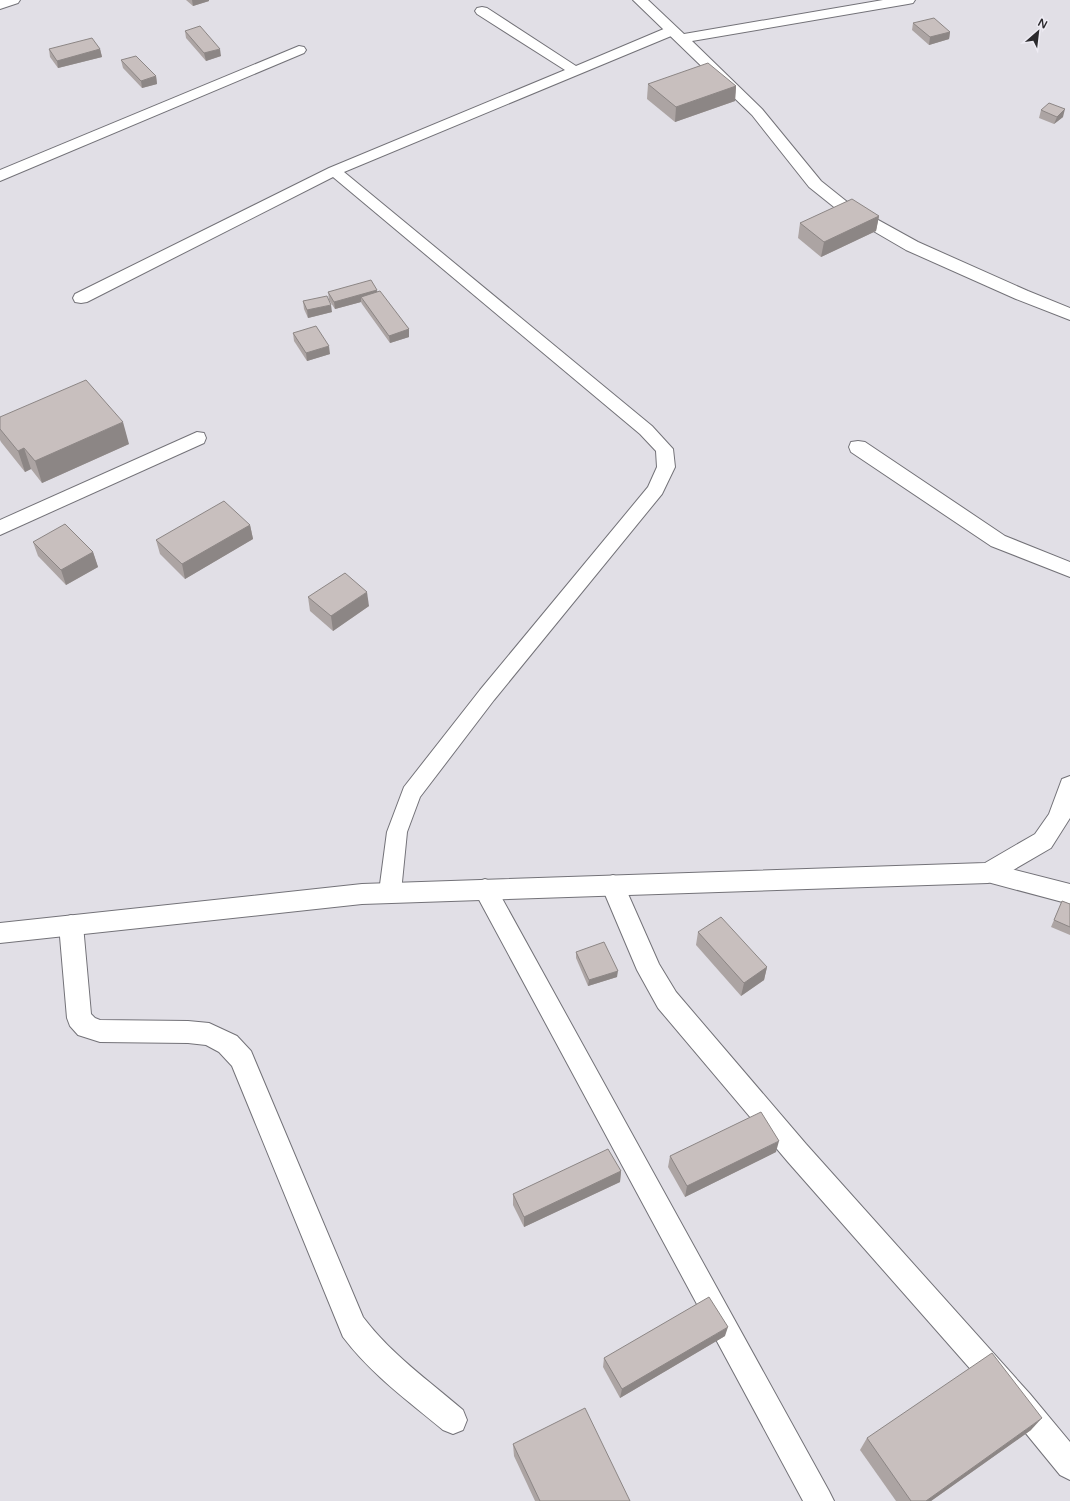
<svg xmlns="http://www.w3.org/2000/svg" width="1070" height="1501" font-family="'Varela Round',sans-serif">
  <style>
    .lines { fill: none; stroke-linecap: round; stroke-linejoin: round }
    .service-casing { stroke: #737278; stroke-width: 2 }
    .minor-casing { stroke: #737278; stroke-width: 2 }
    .tertiary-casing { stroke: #737278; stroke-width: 2 }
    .service { fill: #fff; fill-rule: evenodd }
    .minor { fill: #fff; fill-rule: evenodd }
    .tertiary { fill: #fff; fill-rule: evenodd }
    .wall { fill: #aca4a3 }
    .shaded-wall { fill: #8c8685 }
    .building { fill: #c8bfbe; stroke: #8c8685 }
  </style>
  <rect width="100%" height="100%" fill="#e1dfe6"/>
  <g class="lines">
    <g class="service-casing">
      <polygon id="service" points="482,7 487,8 576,66 666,28 676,28 678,31 676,34 344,172 652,426 673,449 675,467 662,494 494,700 420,797 407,832 401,892 398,898 390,901 382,898 379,892 387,832 404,787 480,690 648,487 657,467 656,451 640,434 333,177 87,302 81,303 75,302 73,298 75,294 329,168 565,70 477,14 475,11 477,8"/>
    </g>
    <g class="minor-casing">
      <g id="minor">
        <polygon points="0,0 20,0 18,3 0,9"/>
        <polygon points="633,0 648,0 684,34 883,0 915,0 913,3 908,4 692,41 762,109 821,181 851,205 918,242 1028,291 1070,308 1070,320 1016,299 906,250 839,211 809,187 752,115"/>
        <polygon points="299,46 304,47 306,50 304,53 0,181 0,170"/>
        <polygon points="197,432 204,433 206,438 204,443 0,535 0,520"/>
        <polygon points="858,441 865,442 1005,536 1070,562 1070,577 991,546 851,452 849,447 851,442"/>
        <polygon points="988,863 1070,884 1070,904 980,880 976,873 980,866"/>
        <polygon points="613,875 621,878 659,964 676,992 806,1144 1030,1394 1070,1442 1070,1480 1060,1475 1010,1414 788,1162 658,1008 637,970 601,885 605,878"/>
        <polygon points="485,879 493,882 829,1491 834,1501 803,1501 477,896 473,889 477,882"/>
        <path d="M71,915l8,3 4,7 8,89 4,4 5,2 88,1 21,2 28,13 14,15 112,266c28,37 65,63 100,93l4,10 -4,10 -10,4 -10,-4c-36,-30 -72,-56 -100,-93l-111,-271 -13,-14 -13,-7 -18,-2 -88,-1 -22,-7 -8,-9 -3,-8 -8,-93 4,-7z"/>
      </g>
    </g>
    <g class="tertiary-casing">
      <polygon id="tertiary" points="1070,776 1070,818 1051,848 996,880 988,883 362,904 0,943 0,923 362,884 985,863 1035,834 1049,814 1062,779"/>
    </g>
    <use href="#service" class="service"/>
    <use href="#minor" class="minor"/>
    <use href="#tertiary" class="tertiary"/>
  </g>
  <g class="wall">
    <polygon points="186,0 209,0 209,1 193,6"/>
    <polygon points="913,23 950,32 949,39 929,45 912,30"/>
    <polygon points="185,31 221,56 206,61 186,38"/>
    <polygon points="49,49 100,49 102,57 58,68 50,57"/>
    <polygon points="121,60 156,76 157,84 142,88 123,68"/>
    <polygon points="648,84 736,86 735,101 675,122 647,99"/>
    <polygon points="1041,110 1063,117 1054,124 1039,118"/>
    <polygon points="879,216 876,231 821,257 798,238 800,223"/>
    <polygon points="377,291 409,329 409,337 390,343 362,304 361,302 335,309 329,300 328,292"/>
    <polygon points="303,301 332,312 308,318 304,309"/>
    <polygon points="293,333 330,354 307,361 294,341"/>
    <polygon points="0,417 129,444 42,483 31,469 25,472 1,442 0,440"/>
    <polygon points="250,525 253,539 185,579 160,554 156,540"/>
    <polygon points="33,542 93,552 98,567 66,585 38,556"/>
    <polygon points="308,597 369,606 333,631 310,611"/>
    <polygon points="1062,901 1070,904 1070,935 1051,927"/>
    <polygon points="698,932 767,967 764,980 741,996 696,945"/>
    <polygon points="576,952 617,977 588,986 576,958"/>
    <polygon points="776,1152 685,1197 668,1167 670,1156"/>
    <polygon points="621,1171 620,1182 524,1227 513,1205 513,1194"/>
    <polygon points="725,1336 620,1398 603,1367 604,1358"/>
    <polygon points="1031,1430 931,1501 896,1501 860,1450 867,1438"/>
    <polygon points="513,1444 630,1501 535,1501 514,1456"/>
  </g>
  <g class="shaded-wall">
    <polygon points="192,0 209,0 209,1 193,6"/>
    <polygon points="950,32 949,39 929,45 930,37"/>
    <polygon points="100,49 102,57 58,68 57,61"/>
    <polygon points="220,49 221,56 206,61 204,53"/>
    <polygon points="156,76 157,84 142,88 141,81"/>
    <polygon points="736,86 735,101 675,122 676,107"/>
    <polygon points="1065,109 1063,117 1054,124 1057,117"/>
    <polygon points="879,216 876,231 821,257 824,242"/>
    <polygon points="377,290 378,298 361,297 361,302 335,309 334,302"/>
    <polygon points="331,305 332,312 308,318 307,310"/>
    <polygon points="409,329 409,337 390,343 389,336"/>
    <polygon points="329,346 330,354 307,361 306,353"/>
    <polygon points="123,422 129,444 42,483 35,461"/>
    <polygon points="24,448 31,469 25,472 18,451"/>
    <polygon points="250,525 253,539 185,579 182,564"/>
    <polygon points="93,552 98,567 66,585 61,570"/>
    <polygon points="367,592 369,606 333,631 331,616"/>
    <polygon points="767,967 764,980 741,996 744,983"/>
    <polygon points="618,971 617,977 588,986 589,980"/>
    <polygon points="779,1141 776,1152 685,1197 687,1186"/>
    <polygon points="621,1171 620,1182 524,1227 524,1217"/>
    <polygon points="728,1327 725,1336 620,1398 622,1389"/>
    <polygon points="1042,1418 1031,1430 931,1501 926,1501"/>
  </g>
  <g class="building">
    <polygon points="934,18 950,32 930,37 913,23"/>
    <polygon points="200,26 220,49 204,53 185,31"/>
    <polygon points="92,38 100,49 57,61 49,49"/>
    <polygon points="136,56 156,76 141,81 121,60"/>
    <polygon points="708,63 736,86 676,107 648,84"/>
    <polygon points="1049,103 1065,109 1057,117 1041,110"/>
    <polygon points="852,199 879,216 824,242 800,223"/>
    <polygon points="371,280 377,290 334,302 328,292"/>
    <polygon points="380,291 409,329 389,336 361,297"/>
    <polygon points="327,296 331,305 307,310 303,301"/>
    <polygon points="316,326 329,346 306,353 293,333"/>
    <polygon points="86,380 123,422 35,461 24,448 18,451 0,429 0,417"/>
    <polygon points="224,501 250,525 182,564 156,540"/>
    <polygon points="65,524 93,552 61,570 33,542"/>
    <polygon points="345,573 367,592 331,616 308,597"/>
    <polygon points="1062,901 1070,904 1070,927 1054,920"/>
    <polygon points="721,917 767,967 744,983 698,932"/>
    <polygon points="604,942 618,971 589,980 576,952"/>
    <polygon points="761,1112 779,1141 687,1186 670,1156"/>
    <polygon points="608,1149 621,1171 524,1217 513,1194"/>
    <polygon points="709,1297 728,1327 622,1389 604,1358"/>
    <polygon points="992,1353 1042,1418 926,1501 911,1501 867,1438"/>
    <polygon points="585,1408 630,1501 540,1501 513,1444"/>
  </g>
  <g transform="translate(1038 32) rotate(28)" stroke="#eeecf4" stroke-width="3" paint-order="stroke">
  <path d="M0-3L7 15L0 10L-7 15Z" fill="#2b2a2d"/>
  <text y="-6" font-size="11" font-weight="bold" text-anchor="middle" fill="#2b2a2d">N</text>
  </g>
</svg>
